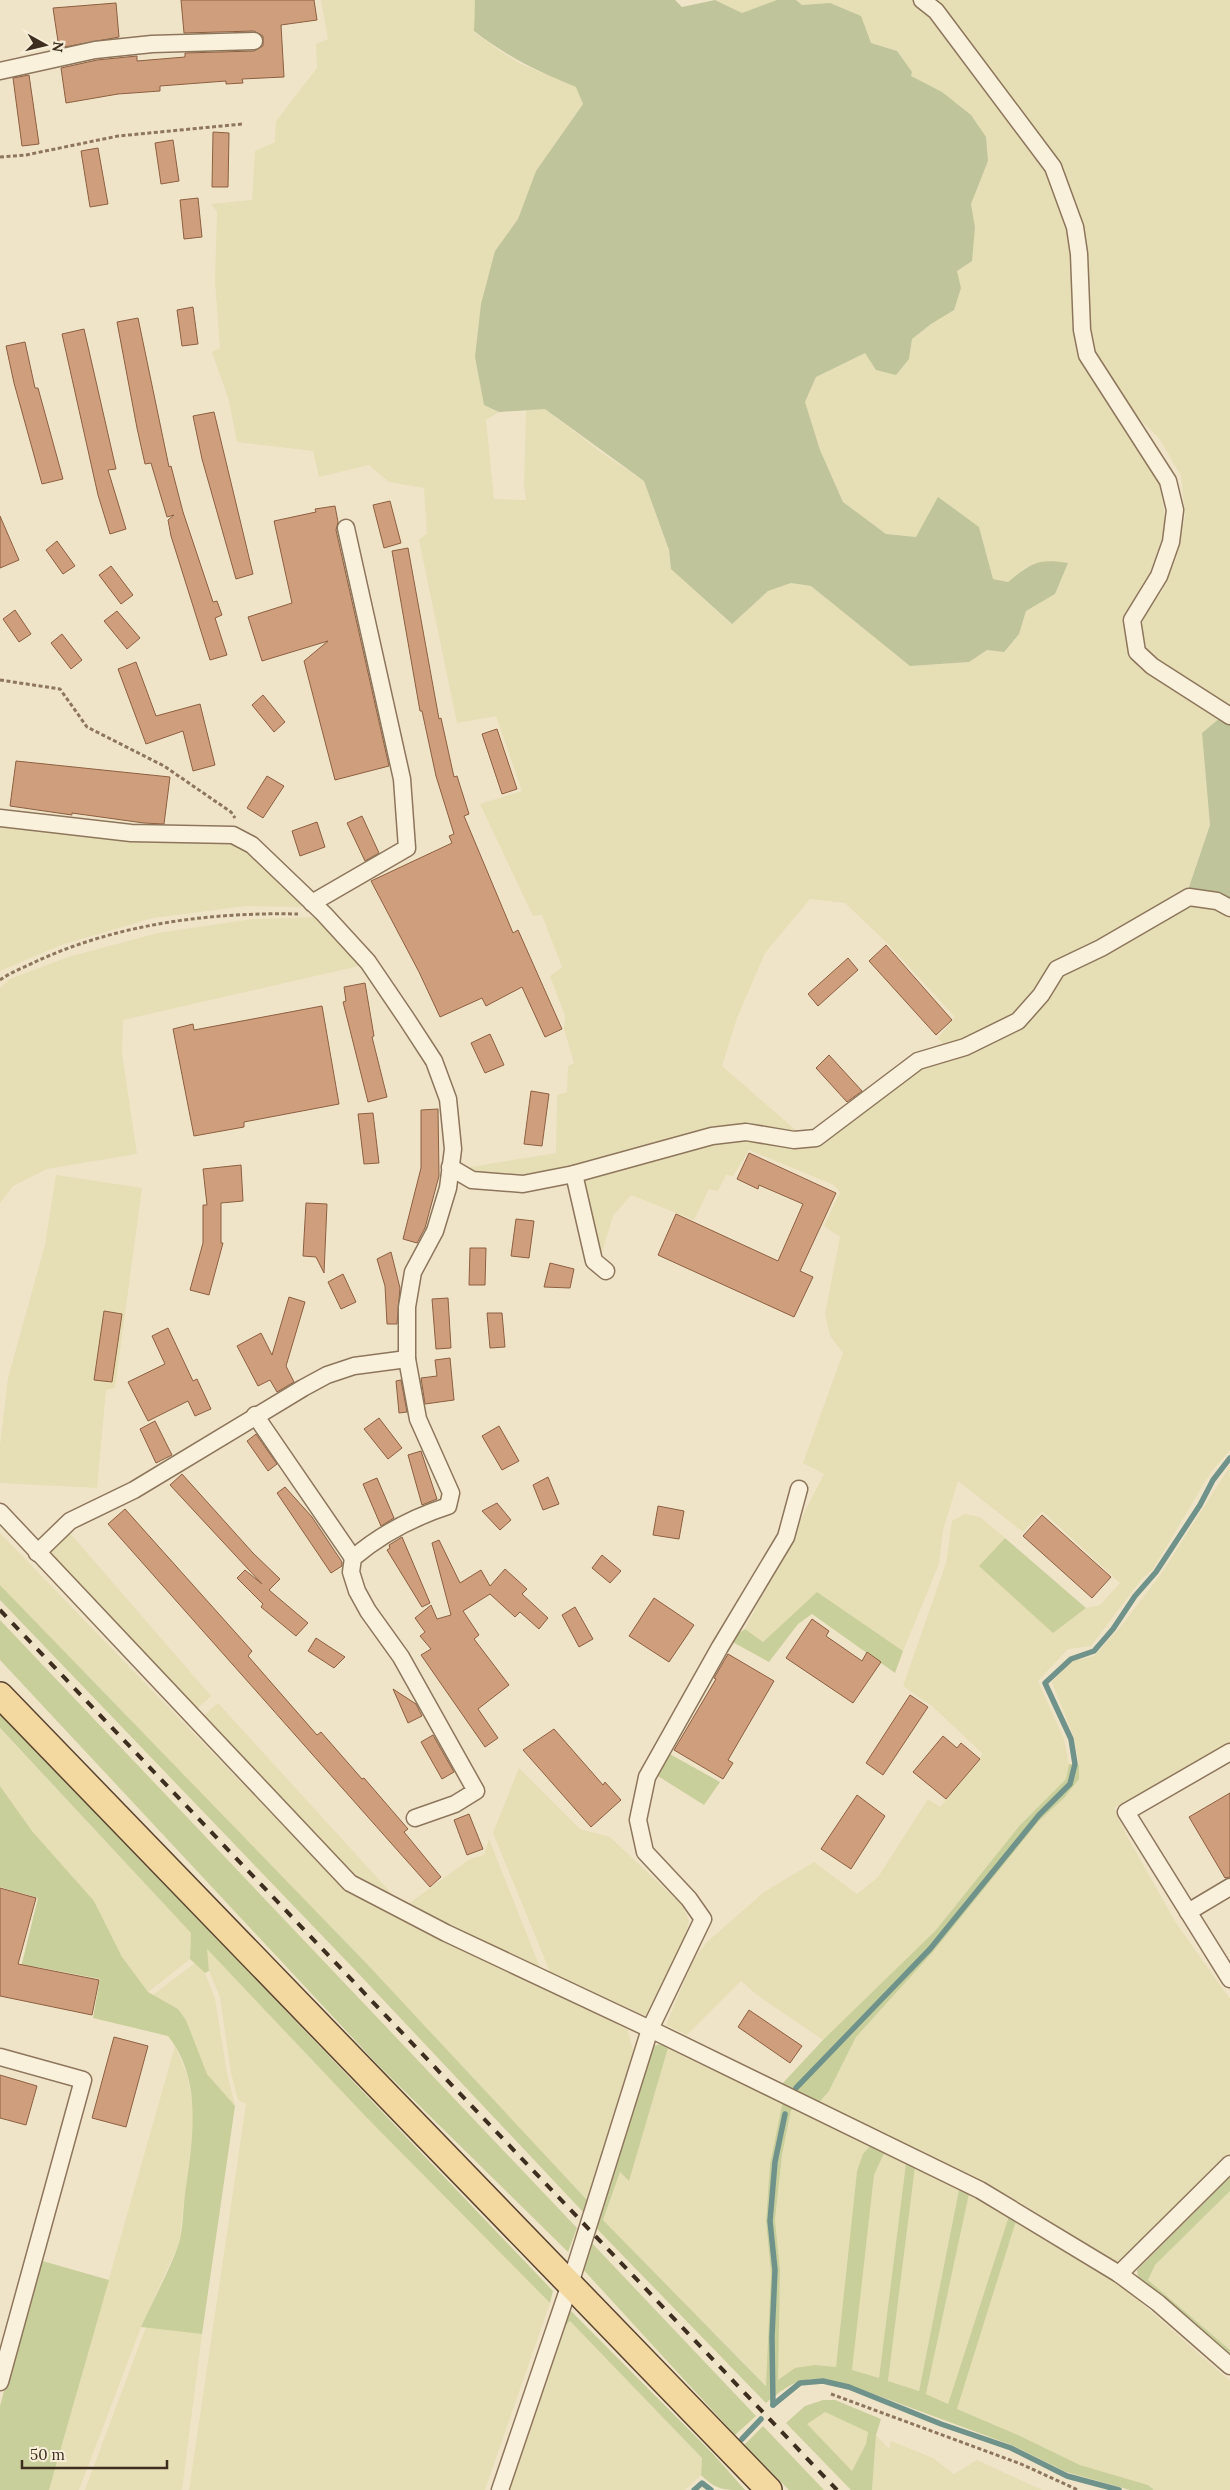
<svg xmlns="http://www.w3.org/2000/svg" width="1230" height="2490" font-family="Lora,serif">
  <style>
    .farmland { fill: #e6deb5 }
    .green { fill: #c9cf9b; fill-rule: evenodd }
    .cemetery { fill: #bfc49a }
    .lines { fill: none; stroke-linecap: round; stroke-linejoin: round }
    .stream { stroke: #6f938a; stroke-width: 5.5 }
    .building { fill: #cf9f7d; stroke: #8d5f41 }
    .minor-casing { stroke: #8d765c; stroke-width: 19 }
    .primary-casing { stroke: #5b4430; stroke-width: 28 }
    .path { stroke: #8d765c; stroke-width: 3; stroke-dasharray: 4 2.5; stroke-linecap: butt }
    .minor { stroke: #faf1dc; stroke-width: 16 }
    .primary { stroke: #f3d9a0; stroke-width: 25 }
    .rail { stroke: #3d2e20; stroke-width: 4; stroke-dasharray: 9 9; stroke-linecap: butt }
  </style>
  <rect width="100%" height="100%" fill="#f0e4c8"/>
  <g class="farmland">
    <polygon points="321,0 475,0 474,32 500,51 521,64 577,87 583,104 536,171 518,219 495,251 475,357 484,404 499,412 486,420 494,499 526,500 524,484 526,410 545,409 605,455 644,481 669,550 671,569 731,624 768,591 791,583 811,586 910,666 969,662 987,650 1019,634 1026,611 1055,594 1068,563 1026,567 1008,582 993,579 979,527 938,498 916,537 886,534 843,502 820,450 805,402 816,377 865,352 909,359 912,339 931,324 961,288 957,271 975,227 971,204 988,161 942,92 910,76 897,51 871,43 830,3 802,5 796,0 916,0 933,14 1045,166 1060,203 1070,238 1077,355 1145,456 1160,484 1166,526 1145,587 1126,612 1128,647 1139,668 1221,717 1202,733 1210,825 1187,893 1137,922 1035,994 1013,1019 948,1048 938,1038 955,1017 886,942 845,903 810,899 765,953 737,1018 722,1066 798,1132 746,1128 524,1180 475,1176 464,1168 556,1153 557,1095 567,1092 568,1066 574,1063 564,1029 565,1016 550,976 562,967 542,915 533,916 480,804 522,791 496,716 457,723 419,540 427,533 424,488 389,482 369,465 319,477 313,451 237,442 229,401 212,352 220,348 215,281 217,212 211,204 252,200 255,151 275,142 276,121 317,68 316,44 328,39"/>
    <polygon points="715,0 777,0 742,13"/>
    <polygon points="931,0 1230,0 1230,706 1148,652 1140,631 1146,611 1162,592 1176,559 1185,515 1181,476 1159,438 1142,422 1115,389 1097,360 1089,339 1061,166"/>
    <polygon points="0,825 131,839 234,844 252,853 307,907 246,906 153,918 61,945 0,971"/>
    <polygon points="1186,904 1203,905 1230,916 1230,1450 1211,1472 1153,1569 1141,1580 1091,1646 1068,1649 1038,1681 1064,1739 1069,1764 1066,1779 1020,1825 936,1930 823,2040 757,1995 741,1981 687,2035 666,2025 693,1960 707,1942 764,1892 814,1862 857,1894 878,1877 928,1799 940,1807 983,1754 932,1706 903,1686 946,1563 952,1521 965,1514 980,1517 1005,1538 979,1566 1053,1632 1086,1608 1100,1605 1120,1583 1042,1511 1023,1532 958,1481 943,1530 939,1564 903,1651 817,1592 763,1642 745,1629 824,1474 803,1463 843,1353 830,1336 825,1314 840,1237 824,1226 840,1192 834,1185 749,1150 733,1176 726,1175 718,1191 709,1189 694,1220 631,1195 613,1216 600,1259 577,1176 716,1139 748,1136 793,1144 922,1064 1023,1025 1061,973"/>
    <polygon points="320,917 359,966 123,1020 122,1053 137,1154 47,1169 13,1186 0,1203 0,988 10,979 68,957 158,933 252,919"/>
    <polygon points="56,1175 142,1188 115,1388 106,1390 97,1488 0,1483 0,1445 8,1378 45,1245"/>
    <polygon points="1230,1466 1230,1745 1184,1772 1114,1808 1127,1836 1176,1923 1230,1999 1230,2158 1120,2266 1021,2203 817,2105 829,2091 856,2037 932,1953 1039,1821 1064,1798 1078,1779 1079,1765 1074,1738 1052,1682 1071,1661 1094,1656 1121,1626 1161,1574"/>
    <polygon points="69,1532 211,1696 193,1712 48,1558 53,1546"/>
    <polygon points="0,1533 348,1893 627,2029 633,2050 630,2063 587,2200 368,1965 0,1585"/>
    <polygon points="218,1703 404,1907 470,1859 484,1855 489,1839 541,1970 404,1907 349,1879 201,1718"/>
    <polygon points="0,1729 191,1933 190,1959 148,1992 122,1957 94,1901 32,1831 0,1786"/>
    <polygon points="519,1768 580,1829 610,1837 683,1906 689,1921 684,1941 647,2017 550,1972 493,1833"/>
    <polygon points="206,1948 368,2119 550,2303 485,2490 189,2490 246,2104 238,2100 231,2073 220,1997 209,1971"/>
    <polygon points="195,1963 205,1973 215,1999 227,2073 235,2106 207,2074 186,2020 178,2009 153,1995"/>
    <polygon points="175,2046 187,2074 193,2106 193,2129 179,2243 141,2327 79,2490 49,2490"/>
    <polygon points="668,2048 783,2100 770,2164 766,2221 771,2273 767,2386 603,2220 620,2172 629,2181"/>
    <polygon points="791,2109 872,2144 857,2171 836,2367 815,2365 777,2381 780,2270 775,2220 782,2155"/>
    <polygon points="885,2151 906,2163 879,2378 851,2371 874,2175"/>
    <polygon points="915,2167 959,2190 919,2391 888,2381"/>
    <polygon points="1230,2191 1230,2350 1148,2280 1155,2265"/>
    <polygon points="969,2194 1009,2216 948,2404 926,2394"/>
    <polygon points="1016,2221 1091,2265 1129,2292 1230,2381 1230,2490 1154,2490 1148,2485 1080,2465 1018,2435 957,2409"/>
    <polygon points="570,2321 702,2458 701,2475 685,2490 508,2490 531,2426 559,2332"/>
    <polygon points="146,2327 202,2334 182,2490 85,2490"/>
    <polygon points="825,2412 868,2431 866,2444 852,2471 806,2424"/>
    <polygon points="876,2435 889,2449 891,2441 933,2458 954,2474 977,2460 1042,2490 872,2490"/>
  </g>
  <g class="green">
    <polygon points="1005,1538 1086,1608 1053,1633 979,1566"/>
    <polygon points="0,1585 368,1965 587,2200 583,2212 357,1972 0,1600"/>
    <polygon points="817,1592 903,1651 895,1673 812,1614 798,1624 769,1662 729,1640 745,1629 763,1642"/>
    <polygon points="0,1620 577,2228 568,2252 379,2066 0,1660"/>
    <polygon points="0,1711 553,2291 550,2303 368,2119 207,1949 209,1971 205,1973 190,1959 191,1933 0,1728"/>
    <polygon points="666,1752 720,1782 704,1805 653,1773"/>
    <polygon points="1069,1764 1079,1765 1079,1779 1064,1798 1039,1821 932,1953 856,2037 829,2091 817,2105 781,2085 823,2040 936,1930 1020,1825 1066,1779"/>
    <path d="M0,1786l32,45 62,70 28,56 26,35 30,17 8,11 21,54 28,32 -33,228 -61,-7c12,-27 28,-55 38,-84 4,-15 4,-33 6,-49 7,-52 19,-113 -17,-158l-75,-18 7,-39 -63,-12 -7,33 -16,-4 24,-98 -38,-11z"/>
    <path d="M660,2044l8,4 -39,133 -9,-9 -17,48 163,166 5,-113 -5,-52 4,-57 13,-64 13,10h-5l-9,45 -7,65 5,50 -2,110 17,-12 20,-3 21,2 21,-196 6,-17 9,-10 13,7 -11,24 -22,195 27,8 27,-215 9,4 -27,214 31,10 40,-201 10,4 -43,200 22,10 61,-188 7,5 -59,188 61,26 62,30 68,20 6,5h-24l-64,-18 -52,-26 -167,-62c-41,-8 -48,-8 -81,19l-167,-172 -5,-8 60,-177z"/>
    <polygon points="1230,2174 1230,2191 1155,2265 1148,2280 1230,2350 1230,2361 1138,2278 1137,2270"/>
    <polygon points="589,2240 756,2416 735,2435 580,2266"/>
    <polygon points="39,2260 109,2280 49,2490 0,2490 0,2406"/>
    <path d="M570,2310l144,145 31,35c-23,0 -28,0 -44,-15l1,-17 -132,-137 -11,11 6,-17z"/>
    <path d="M823,2400h12l46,19 -5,16 -4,55h-21l-65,-67 19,-17zM825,2412l43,20 -2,12 -14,27 -45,-47z"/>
    <polygon points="763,2426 824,2490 789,2490 744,2445"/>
  </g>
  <g class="cemetery">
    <path d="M475,0h200l7,7 33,-7 27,13 35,-13h19l6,5 28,-2 31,13 10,27 26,8 15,21 -1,4 31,16 29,23 15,22 2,24 -17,43 4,23 -3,34 -15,10 4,17 -7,22 -23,14 -19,15 -3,20 -13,16 -20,-5 -11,-17 -49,24 -11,25 15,48 23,52 43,32 30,3 22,-40 41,30 14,52 15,3c23,-19 30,-24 60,-19l-13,31 -29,17 -7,23 -15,18 -17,-2 -18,12 -59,4 -99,-80 -20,-3 -23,8 -36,33 -61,-55 -2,-19 -25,-69 -99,-72 -46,3 -15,-7 -9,-48 6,-53 14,-53 23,-32 18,-48 47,-67 -7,-17c-37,-15 -70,-31 -102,-56z"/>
    <polygon points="1221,717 1230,724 1230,903 1187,893 1210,825 1202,733"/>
  </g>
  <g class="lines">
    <g class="stream">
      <polyline points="796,2088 930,1949 1039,1815 1070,1784 1075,1764 1071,1739 1045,1683 1071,1659 1094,1651 1113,1629 1135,1596 1156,1572 1200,1505 1213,1480 1230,1458"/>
      <polyline points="773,2405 800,2383 823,2381 849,2387 941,2424 1011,2448 1067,2476 1119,2490"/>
      <polyline points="773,2405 772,2337 775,2270 770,2221 775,2162 785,2114"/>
      <polyline points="742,2439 761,2419"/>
      <polyline points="694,2490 702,2483 711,2490"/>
    </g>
  </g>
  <g class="building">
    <polygon points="181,0 314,0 317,20 281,25 284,77 242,79 243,83 226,84 226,81 160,86 160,91 118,94 66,103 61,68 97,60 137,56 137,61 185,57 185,53 254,51 263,46 263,36 254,31 184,33"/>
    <polygon points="116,3 119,37 59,48 53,8"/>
    <polygon points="29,75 39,144 22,146 13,78"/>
    <polygon points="213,132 229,133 228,187 212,187"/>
    <polygon points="173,140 179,181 161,184 155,143"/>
    <polygon points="98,148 108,204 90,207 81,151"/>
    <polygon points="198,198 202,237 184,239 180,200"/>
    <polygon points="193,307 198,344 182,346 177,310"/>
    <polygon points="138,318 169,467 171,466 183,512 213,602 217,601 222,615 215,618 227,655 210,660 171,536 168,520 174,515 167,517 151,463 145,464 137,428 117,322"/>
    <polygon points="84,329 116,469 108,470 126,529 110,534 98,495 62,334"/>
    <polygon points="25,342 35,388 38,388 63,479 42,484 14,383 6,346"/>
    <polygon points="214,412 253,574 236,579 202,459 193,416"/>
    <polygon points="390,501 401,543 384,548 373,505"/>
    <polygon points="335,506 338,522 336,530 389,766 335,780 304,661 328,641 262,661 248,617 292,603 274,521 316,512 315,509"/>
    <polygon points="0,516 19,560 0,568"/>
    <polygon points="57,541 75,566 63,574 46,550"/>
    <polygon points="408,548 439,719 441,718 454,777 457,776 469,814 464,816 513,933 518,930 562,1029 545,1037 522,987 486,1006 482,998 440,1017 419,972 371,881 452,843 449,836 454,834 436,776 422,711 420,711 392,551"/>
    <polygon points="111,566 133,595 121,604 99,575"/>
    <polygon points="15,610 31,634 19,642 3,619"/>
    <polygon points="117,611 140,638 127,649 104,621"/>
    <polygon points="62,634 82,660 71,669 51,643"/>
    <polygon points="136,662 156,716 200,704 215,765 193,771 183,731 146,744 118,669"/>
    <polygon points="263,695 285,722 274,732 252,705"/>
    <polygon points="497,729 517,789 502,794 482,734"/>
    <polygon points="16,761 170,777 164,824 144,823 72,813 72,815 10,806"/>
    <polygon points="267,776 284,786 263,818 247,808"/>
    <polygon points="362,816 379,853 365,861 347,823"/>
    <polygon points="317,822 325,847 300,856 292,831"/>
    <polygon points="886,945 952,1020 936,1035 869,961"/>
    <polygon points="848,958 858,970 818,1006 808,994"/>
    <polygon points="365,983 374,1036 372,1037 387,1097 368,1102 343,1002 346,1001 344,987"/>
    <polygon points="322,1006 339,1104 244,1122 244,1127 194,1136 173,1029 193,1024 194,1030"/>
    <polygon points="490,1034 504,1065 485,1073 471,1043"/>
    <polygon points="829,1055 862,1091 847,1102 816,1068"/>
    <polygon points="531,1091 549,1094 542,1146 524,1144"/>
    <polygon points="438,1109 439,1176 425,1228 417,1243 403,1239 421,1168 421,1110"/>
    <polygon points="373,1113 379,1163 364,1164 358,1114"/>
    <polygon points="749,1153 836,1193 800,1271 813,1277 794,1317 658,1255 676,1214 778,1261 803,1204 759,1185 758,1189 737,1179"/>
    <polygon points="241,1165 243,1201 221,1203 221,1243 223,1243 209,1295 190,1290 203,1243 203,1205 207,1205 203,1169"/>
    <polygon points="306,1203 327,1204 324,1273 316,1257 303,1256"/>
    <polygon points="516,1219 534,1221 529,1258 511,1256"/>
    <polygon points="470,1248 486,1248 485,1285 469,1285"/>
    <polygon points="391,1252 400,1288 397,1324 387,1324 385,1286 377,1259"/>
    <polygon points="550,1263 574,1269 570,1288 544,1287"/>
    <polygon points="343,1274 356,1302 341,1309 328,1282"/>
    <polygon points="289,1297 305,1302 286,1366 294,1382 277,1392 270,1380 258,1386 237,1346 261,1333 272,1355"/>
    <polygon points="448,1298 451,1348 436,1349 432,1299"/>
    <polygon points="104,1311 122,1314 112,1382 94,1380"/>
    <polygon points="487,1313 502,1313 505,1347 490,1348"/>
    <polygon points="168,1328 193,1381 197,1379 211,1409 195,1416 188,1401 148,1421 128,1382 165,1364 152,1336"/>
    <polygon points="450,1358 454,1400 425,1404 421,1378 437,1376 435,1360"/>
    <polygon points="401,1380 407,1412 399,1413 396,1381"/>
    <polygon points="379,1418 402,1448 388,1459 364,1429"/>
    <polygon points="155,1421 172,1455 156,1463 140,1429"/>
    <polygon points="499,1426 519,1461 502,1470 482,1436"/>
    <polygon points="256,1434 277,1464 268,1471 247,1441"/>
    <polygon points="421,1451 437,1499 422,1505 408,1455"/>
    <polygon points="182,1474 253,1553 280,1579 269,1590 308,1623 296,1636 261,1607 263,1604 237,1578 245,1570 262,1584 170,1485"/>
    <polygon points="548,1477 559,1504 543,1510 533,1485"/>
    <polygon points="377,1478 394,1518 381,1526 363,1484"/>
    <polygon points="285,1487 312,1517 342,1562 342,1566 331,1573 277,1493"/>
    <polygon points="497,1503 511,1520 500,1530 482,1511"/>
    <polygon points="658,1506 684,1511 679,1539 653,1535"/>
    <polygon points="125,1509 252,1651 248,1656 317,1735 321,1732 362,1779 364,1778 408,1829 404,1832 441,1877 430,1887 108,1524"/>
    <polygon points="1042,1515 1111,1577 1092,1598 1023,1536"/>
    <polygon points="402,1537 430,1603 422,1607 387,1550 390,1548 389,1545"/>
    <polygon points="439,1540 460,1583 481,1570 490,1586 505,1569 527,1589 522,1594 548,1618 539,1629 520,1612 515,1617 490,1594 463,1611 479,1635 474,1639 509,1685 478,1709 498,1738 485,1747 421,1655 431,1649 420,1636 425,1632 415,1618 431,1605 437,1619 451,1615 432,1543"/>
    <polygon points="602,1555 621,1571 610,1583 592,1568"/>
    <polygon points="654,1598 694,1625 669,1662 629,1636"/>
    <polygon points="575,1607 593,1639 579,1647 562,1615"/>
    <polygon points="812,1619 829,1631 826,1636 862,1661 867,1652 881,1662 853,1703 786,1658"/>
    <polygon points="316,1638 345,1657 334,1668 308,1651"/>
    <polygon points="728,1654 774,1681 728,1760 733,1763 723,1779 674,1750 716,1679 714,1678"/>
    <polygon points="393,1689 416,1704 422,1716 408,1723"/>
    <polygon points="910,1695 928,1707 883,1775 866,1763"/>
    <polygon points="554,1729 603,1785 605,1782 621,1800 591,1827 523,1750"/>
    <polygon points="433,1735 454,1772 442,1779 421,1742"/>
    <polygon points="943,1736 957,1748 961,1743 980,1759 946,1799 913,1772"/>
    <polygon points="1230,1793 1230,1877 1225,1878 1189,1817"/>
    <polygon points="857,1795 885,1816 851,1869 821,1849"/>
    <polygon points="469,1814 483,1849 467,1855 454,1820"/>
    <polygon points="0,1888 36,1898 18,1964 99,1980 92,2015 0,1996"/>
    <polygon points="749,2010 802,2046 790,2063 738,2027"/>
    <polygon points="114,2037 148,2046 126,2127 92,2118"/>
    <polygon points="0,2075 37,2086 26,2125 0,2118"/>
  </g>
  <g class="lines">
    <g class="minor-casing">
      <g id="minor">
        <polyline points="922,0 936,11 1053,167 1075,227 1079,254 1082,330 1087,355 1168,481 1175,510 1171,542 1159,576 1132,620 1137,652 1152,666 1230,716"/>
        <polyline points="0,71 95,50 152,44 254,41"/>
        <path d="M0,818l131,15 102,2 19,10 72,69 44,48 38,56 28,43 14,38 5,50 -5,39 -13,43 -22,41 -6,35v52l11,60 33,74 -3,13c-34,11 -68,29 -95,52l-2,14 6,19 11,20 33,46 75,134 -21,13 -40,14"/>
        <polyline points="312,903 407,848 402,779 346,528"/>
        <polyline points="450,1167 472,1180 523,1184 574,1174 712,1136 746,1132 794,1140 816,1138 918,1061 965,1047 1018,1021 1041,995 1057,969 1101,948 1189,897 1217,901 1230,908"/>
        <polyline points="574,1174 594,1261 606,1271"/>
        <polyline points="255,1415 353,1558"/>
        <polyline points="0,1512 350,1883 446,1933 650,2029 980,2190 1119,2274 1158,2303 1230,2366"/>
        <polyline points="37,1553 70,1521 134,1490 303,1388 327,1375 354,1366 407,1359"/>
        <polyline points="1230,1752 1126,1812 1230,1979"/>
        <polyline points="1188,1912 1230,1887"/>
        <polyline points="0,2057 83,2080 0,2382"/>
        <polyline points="1119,2274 1230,2164"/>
        <polyline points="500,2490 570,2284 650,2029 703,1919 689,1899 645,1852 638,1820 647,1777 720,1647 786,1537 799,1489"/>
      </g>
    </g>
    <g class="primary-casing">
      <polyline id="primary" points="0,1695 769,2490"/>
    </g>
    <g class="path">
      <polyline points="0,157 26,155 118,136 242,124"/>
      <polyline points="0,680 60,689 87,727 164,766 231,812 235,818"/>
      <path d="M0,980c11,-8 25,-13 37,-19 81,-37 173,-49 261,-47"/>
      <polyline points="831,2394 1021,2464 1078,2490"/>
    </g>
    <use href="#minor" class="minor"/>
    <use href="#primary" class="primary"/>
    <polyline class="rail" points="0,1610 837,2490"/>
  </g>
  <g transform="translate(45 45) rotate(98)" stroke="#f7eed8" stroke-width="4" paint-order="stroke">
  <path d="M0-4L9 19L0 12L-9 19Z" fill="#3d2e20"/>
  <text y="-8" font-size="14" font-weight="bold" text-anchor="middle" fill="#3d2e20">N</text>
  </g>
  <path d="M22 2460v8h145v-8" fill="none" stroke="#3d2e20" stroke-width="2.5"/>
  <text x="30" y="2460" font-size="15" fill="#3d2e20" stroke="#f7eed8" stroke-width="4" paint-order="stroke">50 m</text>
</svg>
